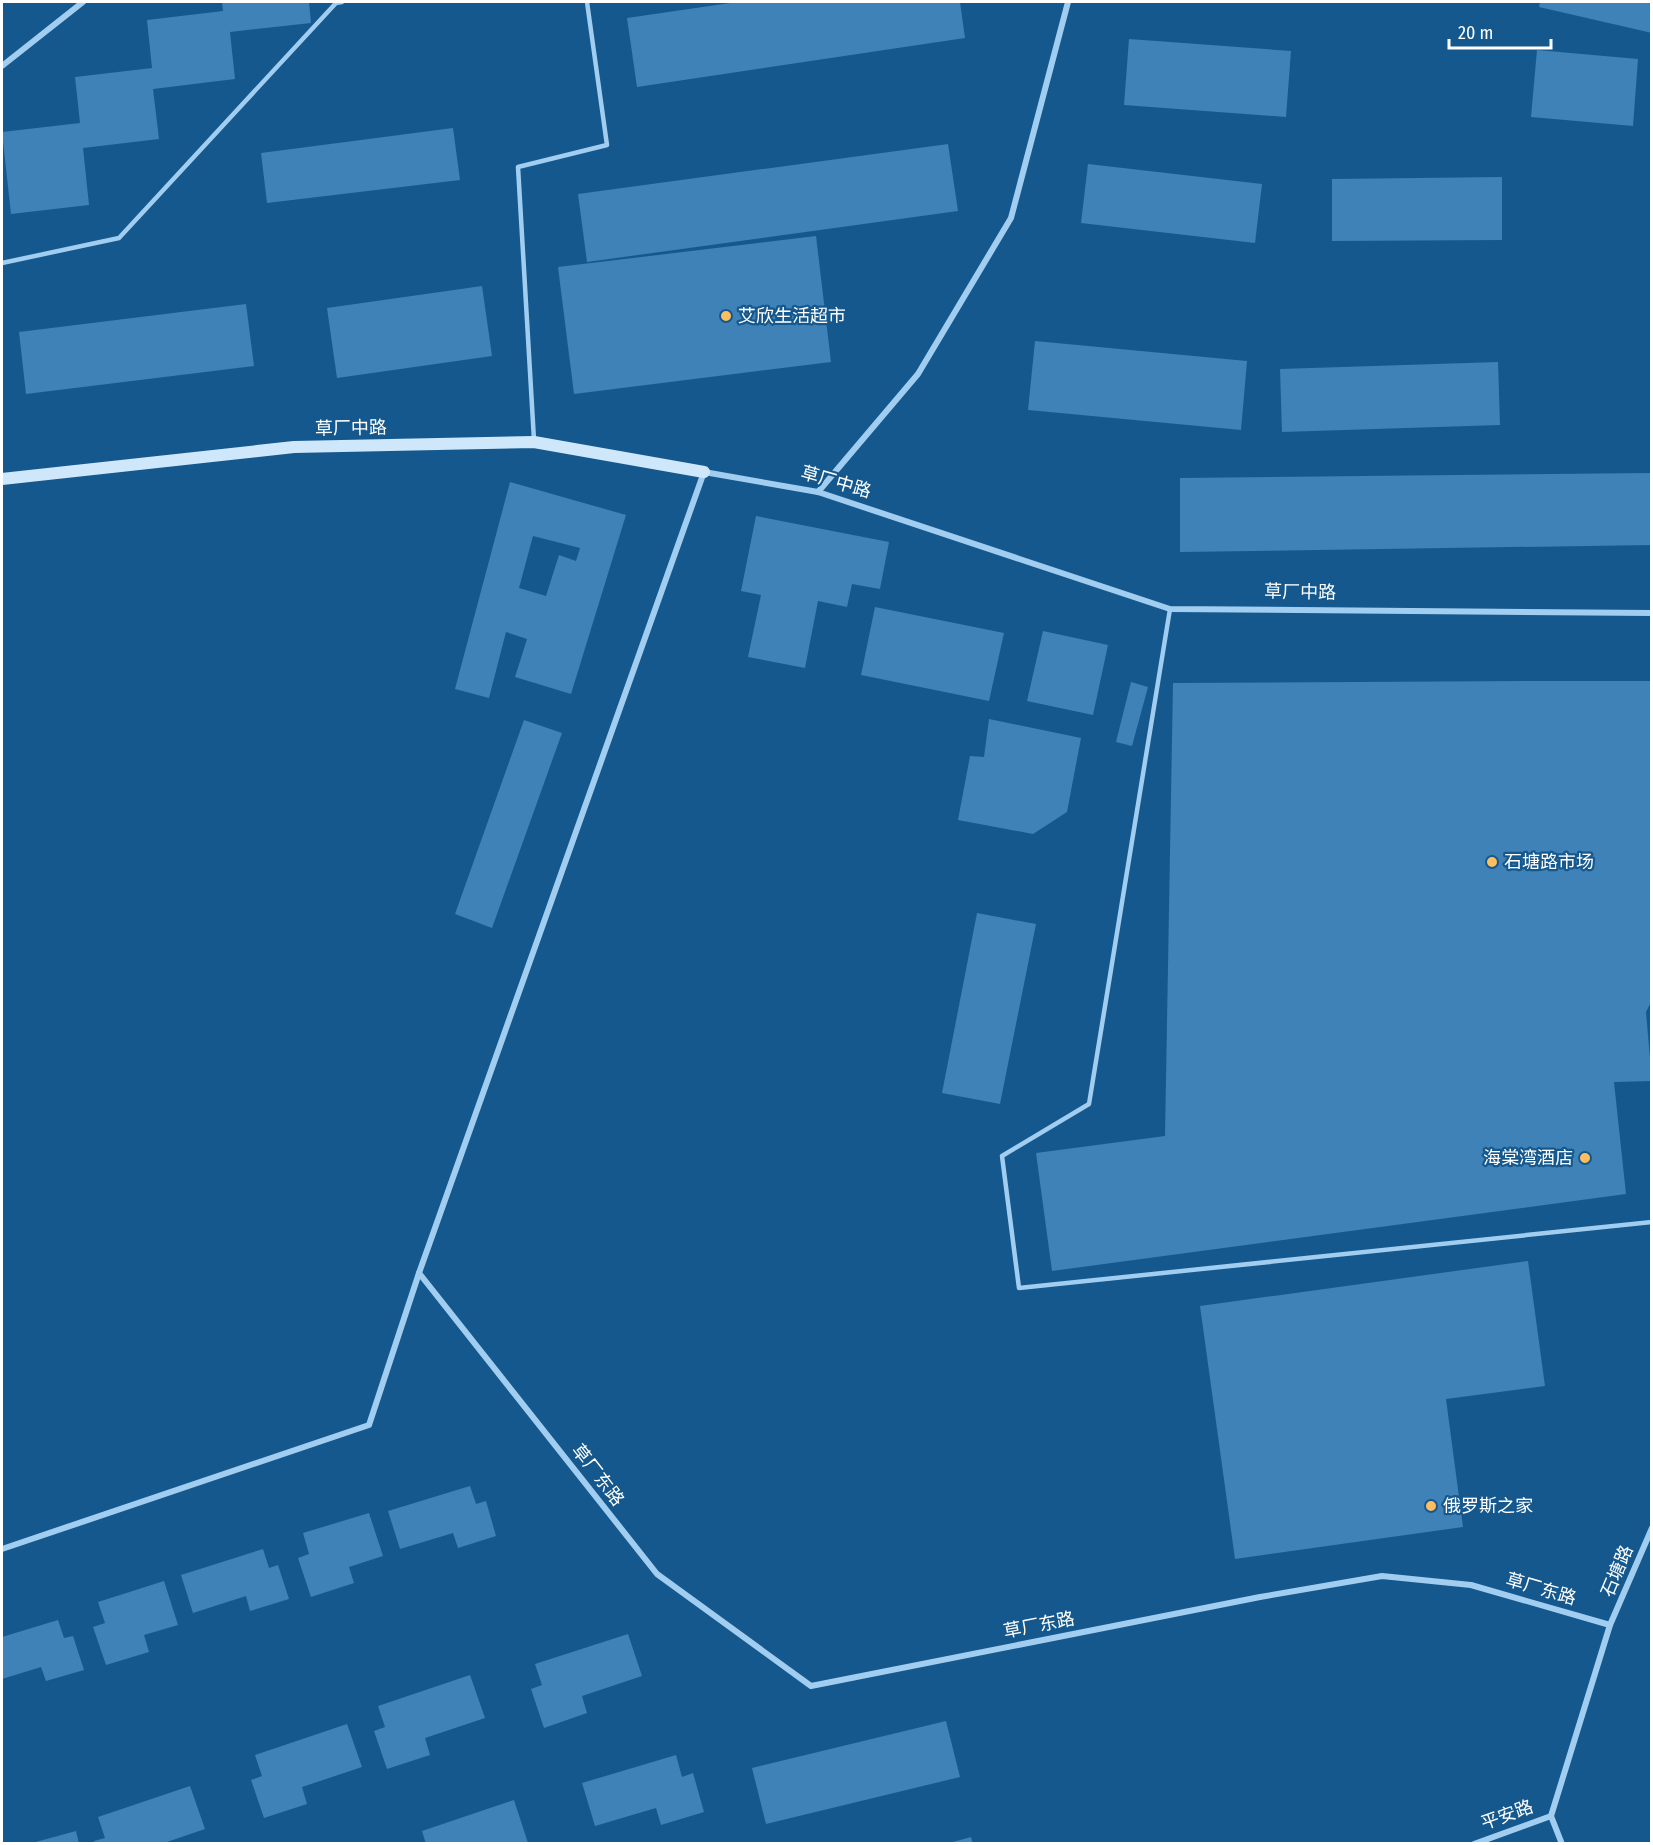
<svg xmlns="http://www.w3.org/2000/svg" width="1653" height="1845" font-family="'Fira Sans Condensed','Noto Sans SC',sans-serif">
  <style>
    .building { fill: #3e82b7; fill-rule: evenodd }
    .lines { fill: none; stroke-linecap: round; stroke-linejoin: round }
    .lane { stroke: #a1cef0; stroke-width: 4.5 }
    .street { stroke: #a1cef0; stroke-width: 6 }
    .secondary { stroke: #cfe7fb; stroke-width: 12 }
    .poi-dot { fill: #ffbe60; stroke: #15588e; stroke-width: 2 }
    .labels { text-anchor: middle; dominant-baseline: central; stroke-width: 4.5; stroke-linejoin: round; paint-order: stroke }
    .poi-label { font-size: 18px; fill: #fff; stroke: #15588e; text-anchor: start }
    .street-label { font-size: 18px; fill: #fff; stroke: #15588e }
  </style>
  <rect width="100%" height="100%" fill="#15588e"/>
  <g class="building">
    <polygon points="222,2 309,2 311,23 230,32 235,79 153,89 159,139 83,148 89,205 11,214 2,132 80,123 75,77 152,68 147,20 223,11"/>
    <polygon points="737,2 960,2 965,38 637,87 627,18"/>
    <polygon points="1540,2 1652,2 1652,33 1539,7"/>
    <polygon points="1129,39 1291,51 1286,117 1124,105"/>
    <polygon points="1537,50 1638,59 1633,126 1531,117"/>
    <polygon points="453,128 460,180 267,203 261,153"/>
    <polygon points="948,144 958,211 587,262 578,194"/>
    <polygon points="1088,164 1262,184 1255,243 1081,223"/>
    <polygon points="1502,177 1502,240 1332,241 1332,179"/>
    <polygon points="816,236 831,362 574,394 558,267"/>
    <polygon points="482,286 492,356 337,378 327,308"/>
    <polygon points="246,304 254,366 26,394 19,332"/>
    <polygon points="1035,341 1247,361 1241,430 1028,410"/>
    <polygon points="1498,362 1500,425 1282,432 1280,369"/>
    <polygon points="1652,473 1652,545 1180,552 1180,478"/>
    <path d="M510,482l116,33 -55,179 -56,-17 12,-38 -21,-7 -17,66 -34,-9zM533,536l47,12 -4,13 -17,-6 -13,41 -27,-8z"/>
    <polygon points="756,516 889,542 880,589 852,584 847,607 818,601 805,668 748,657 761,595 741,591"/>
    <polygon points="875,607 1004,633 989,701 861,675"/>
    <polygon points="1043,631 1108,645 1093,715 1027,701"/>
    <polygon points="1526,681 1652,681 1652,1000 1646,1012 1652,1081 1614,1082 1626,1194 1052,1271 1036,1153 1165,1136 1173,683"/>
    <polygon points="1131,682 1148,687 1132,746 1116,742"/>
    <polygon points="989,719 1081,738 1067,812 1033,834 958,820 970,756 984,757"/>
    <polygon points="524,720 562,733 492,928 455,914"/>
    <polygon points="977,913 1036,924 1000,1104 942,1093"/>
    <polygon points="1528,1261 1545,1386 1446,1399 1463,1527 1235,1559 1200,1306"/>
    <polygon points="470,1486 476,1504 486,1501 496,1536 458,1548 453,1533 400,1549 388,1511"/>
    <polygon points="369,1513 383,1556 349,1567 354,1583 311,1597 298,1558 309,1554 303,1533"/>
    <polygon points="263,1549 269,1568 278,1565 289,1599 250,1611 246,1596 193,1613 181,1575"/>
    <polygon points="164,1581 178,1625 144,1635 149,1652 106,1665 93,1627 105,1623 98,1602"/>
    <polygon points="58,1620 64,1638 73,1636 84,1670 46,1681 41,1667 2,1679 2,1637"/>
    <polygon points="628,1634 642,1676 582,1696 587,1713 544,1728 531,1689 542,1685 535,1664"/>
    <polygon points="470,1675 485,1718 425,1738 430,1755 387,1769 374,1731 385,1727 378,1706"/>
    <polygon points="946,1721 960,1777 766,1824 752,1768"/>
    <polygon points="347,1724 362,1767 302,1787 307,1804 264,1818 251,1780 262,1776 255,1755"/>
    <polygon points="676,1755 682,1777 693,1773 704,1812 661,1825 656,1808 595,1826 582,1783"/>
    <polygon points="190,1786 205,1829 161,1844 95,1844 94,1841 105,1838 98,1817"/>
    <polygon points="514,1800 528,1843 426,1844 422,1831"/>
    <polygon points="76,1831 79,1844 32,1844 32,1843"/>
    <polygon points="971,1837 973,1844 949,1844 949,1843"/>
  </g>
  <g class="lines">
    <g class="lane">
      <polyline points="2,263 119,238 336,3 342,2"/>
      <polyline points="534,440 518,167 607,145 587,2"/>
      <polyline points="1170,609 1089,1104 1002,1156 1019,1288 1652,1222"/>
    </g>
    <g class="street">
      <polyline points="2,66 83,2"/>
      <polyline points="818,492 918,374 1011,218 1068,2"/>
      <polyline points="419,1273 657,1574 811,1686 1260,1597 1382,1576 1471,1585 1610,1625"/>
      <polyline points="2,1549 369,1425 419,1273 704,472 818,492 1170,609 1652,613"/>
      <polyline points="1474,1844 1551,1816"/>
      <polyline points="1562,1844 1551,1816 1610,1625 1652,1528"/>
    </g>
    <polyline class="secondary" points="2,479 294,447 534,442 704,472"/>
  </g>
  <g class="poi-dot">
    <circle cx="726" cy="316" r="6"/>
    <circle cx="1492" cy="862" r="6"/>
    <circle cx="1585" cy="1158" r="6"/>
    <circle cx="1431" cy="1506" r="6"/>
  </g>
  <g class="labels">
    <g class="poi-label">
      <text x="738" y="316">艾欣生活超市</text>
      <text x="1504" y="862">石塘路市场</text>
      <text x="1573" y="1158" text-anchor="end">海棠湾酒店</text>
      <text x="1443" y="1506">俄罗斯之家</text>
    </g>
    <g class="street-label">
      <text transform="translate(351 428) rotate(-1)">草厂中路</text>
      <text transform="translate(836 482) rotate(16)">草厂中路</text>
      <text transform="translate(1300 592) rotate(1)">草厂中路</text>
      <text transform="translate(598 1475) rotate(52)">草厂东路</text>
      <text transform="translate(1617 1571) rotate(-67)">石塘路</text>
      <text transform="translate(1541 1589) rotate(16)">草厂东路</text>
      <text transform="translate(1039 1625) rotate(-11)">草厂东路</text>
      <text transform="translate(1507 1815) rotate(-20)">平安路</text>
    </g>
  </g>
  <rect width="1653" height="1845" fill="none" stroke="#ffffff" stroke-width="6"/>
  <path d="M1449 39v9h102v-9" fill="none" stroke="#ffffff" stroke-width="3"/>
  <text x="1458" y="39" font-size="18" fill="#ffffff" stroke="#15588e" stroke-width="4.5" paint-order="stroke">20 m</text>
</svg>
